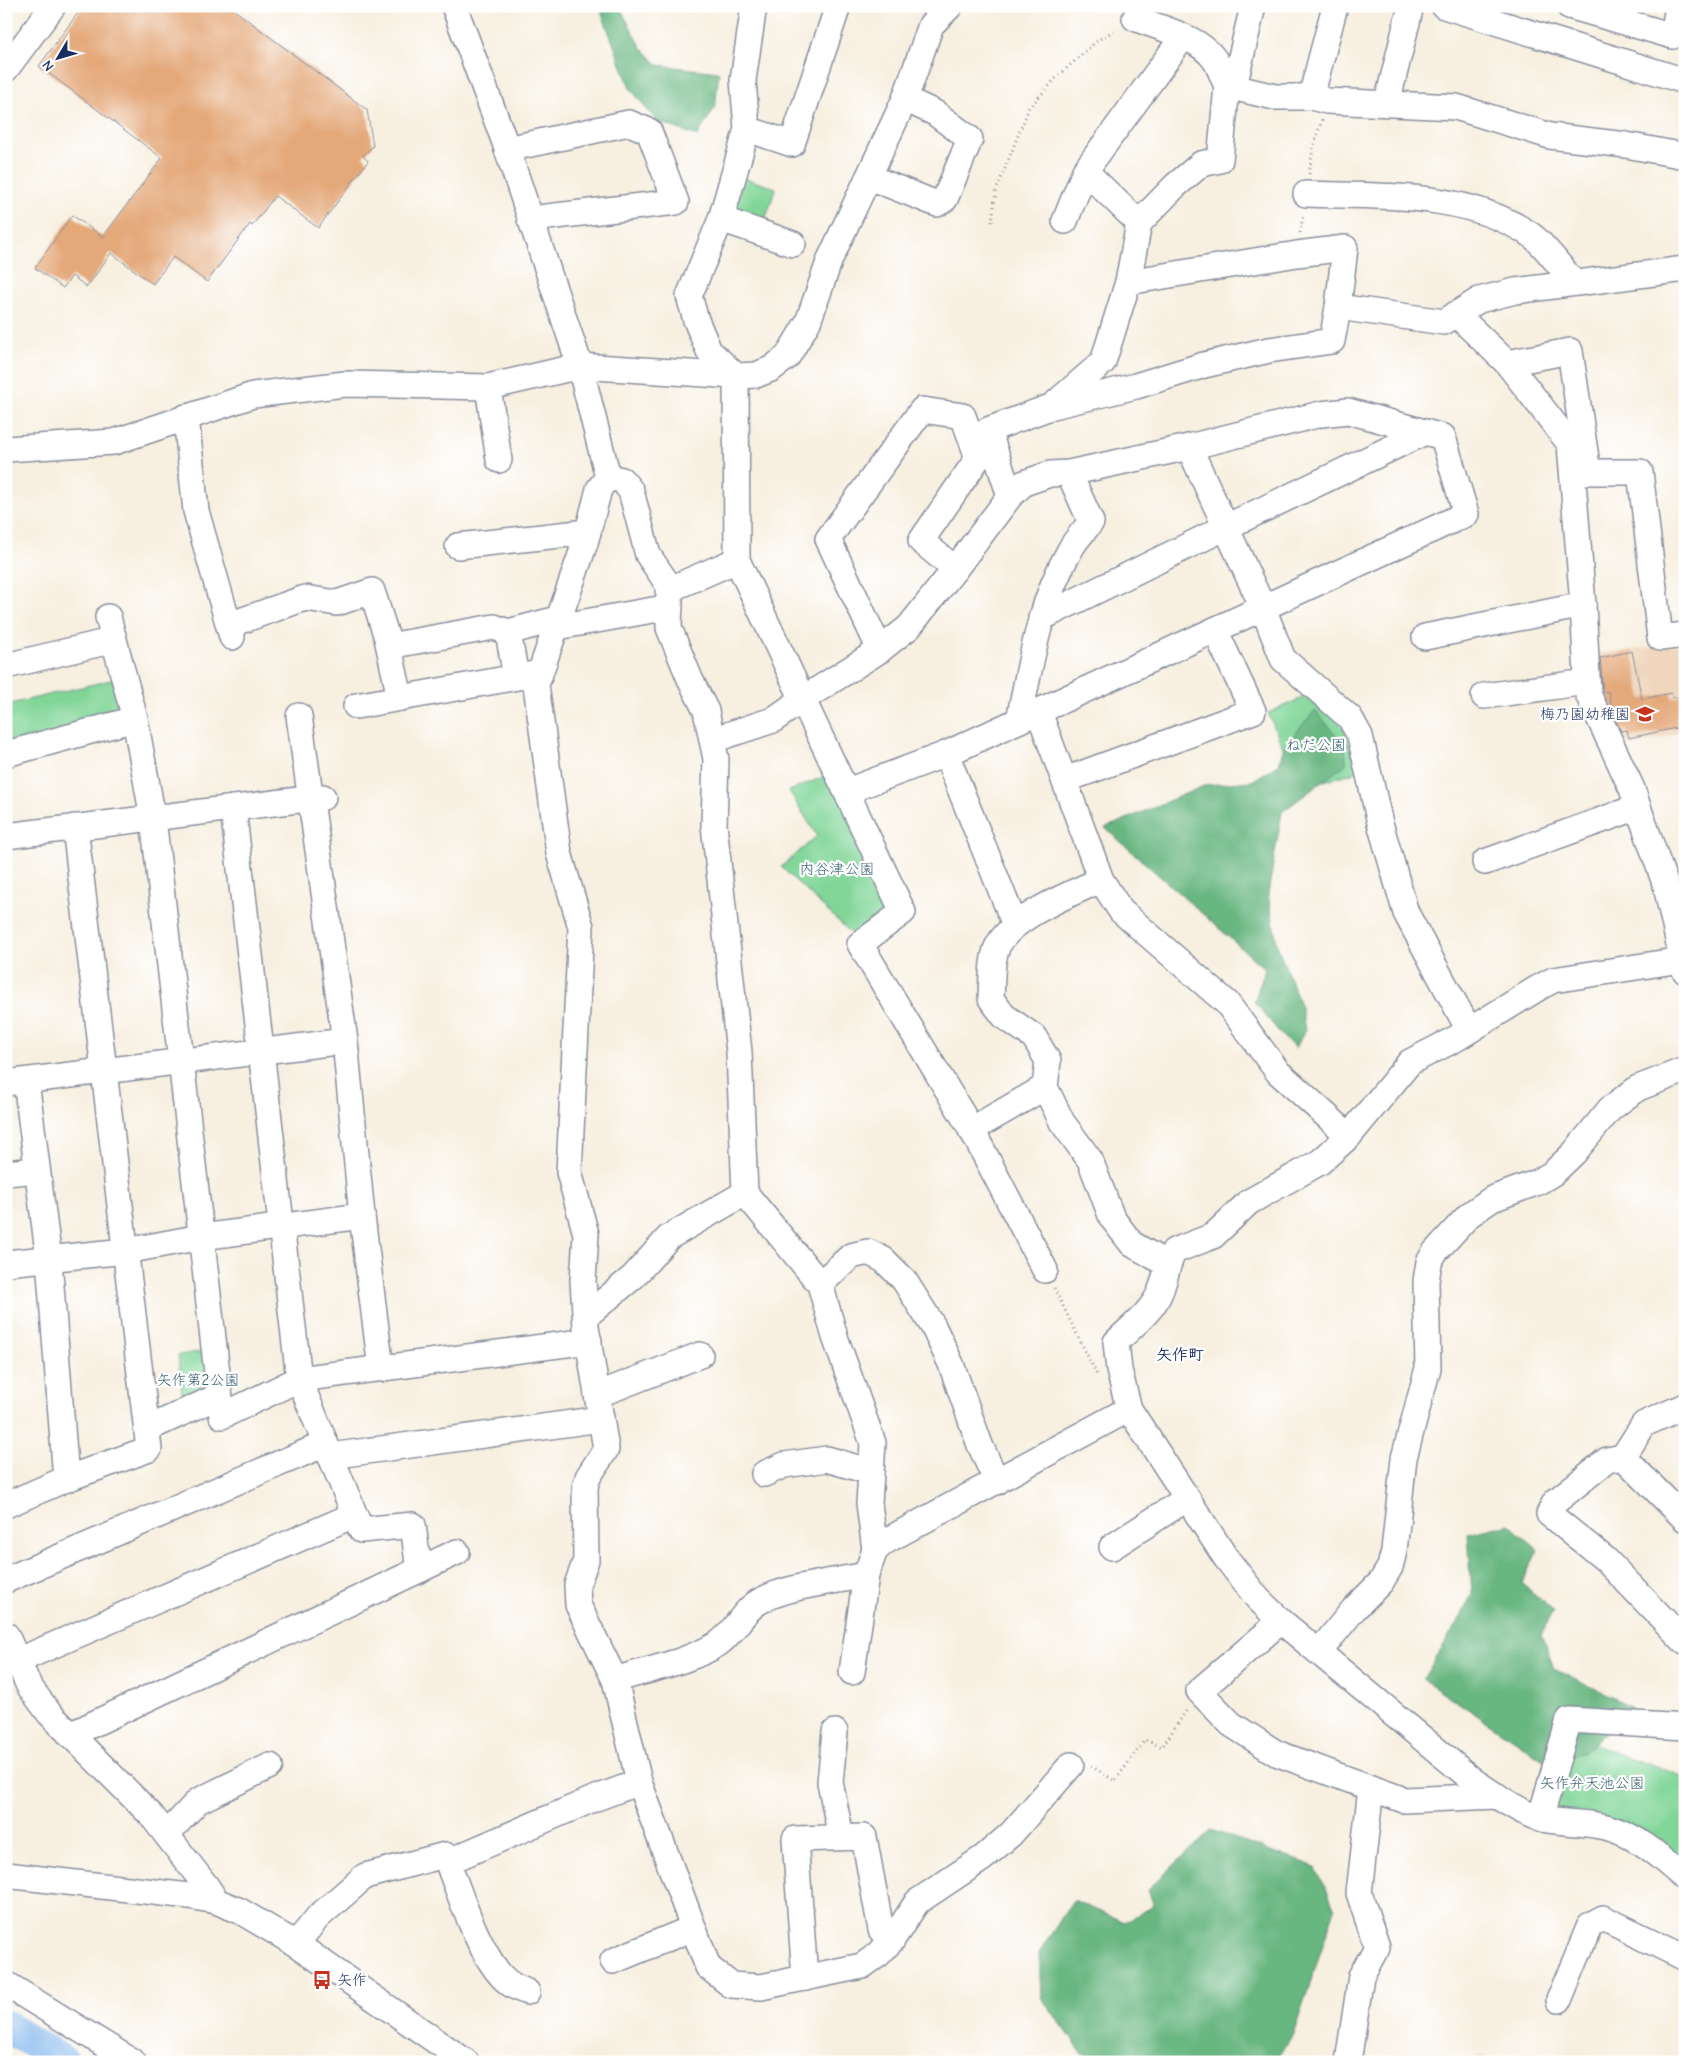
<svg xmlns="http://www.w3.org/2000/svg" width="1691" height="2068" font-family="'Comic Neue','Klee One',sans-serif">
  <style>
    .built { fill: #efd6bc }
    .green { fill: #80d597; stroke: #4e827a }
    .forest { fill: #68b680; stroke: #42726f }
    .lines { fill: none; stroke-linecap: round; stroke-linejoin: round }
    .river { stroke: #7db3eb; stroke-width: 32 }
    .building { fill: #e4a879 }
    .minor-casing { stroke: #898f9e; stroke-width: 28 }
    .path { stroke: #898f9e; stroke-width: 3; stroke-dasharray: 1 4; stroke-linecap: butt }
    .minor { stroke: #fff; stroke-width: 25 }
    .labels { text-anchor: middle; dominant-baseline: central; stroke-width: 4.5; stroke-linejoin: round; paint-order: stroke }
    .poi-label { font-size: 15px; fill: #1b2f5e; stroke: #fff; text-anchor: end }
    .park-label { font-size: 15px; fill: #39616f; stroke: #fff }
    .neighbourhood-label { font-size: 16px; font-weight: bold; fill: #1b2f5e; stroke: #fff }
  </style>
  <rect width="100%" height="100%" fill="#fff"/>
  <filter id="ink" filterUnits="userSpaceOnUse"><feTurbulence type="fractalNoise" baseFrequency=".02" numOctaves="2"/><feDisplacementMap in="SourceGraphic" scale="10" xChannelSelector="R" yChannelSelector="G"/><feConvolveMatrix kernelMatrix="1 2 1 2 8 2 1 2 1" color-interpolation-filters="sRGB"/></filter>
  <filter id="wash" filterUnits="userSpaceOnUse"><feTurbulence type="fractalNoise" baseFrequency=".0096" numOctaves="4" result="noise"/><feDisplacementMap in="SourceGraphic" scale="20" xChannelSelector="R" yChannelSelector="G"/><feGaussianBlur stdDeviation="1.12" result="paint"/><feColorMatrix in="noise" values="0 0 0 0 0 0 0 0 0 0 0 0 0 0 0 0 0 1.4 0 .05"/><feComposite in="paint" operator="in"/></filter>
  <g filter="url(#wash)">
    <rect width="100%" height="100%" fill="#f7efdf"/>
    <g class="built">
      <polygon points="1685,644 1685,732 1619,748 1599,695 1593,654"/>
      <polygon points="1480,2055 1501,2062 1472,2062"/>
    </g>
    <g class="green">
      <polygon points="743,178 776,188 763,226 732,211"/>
      <polygon points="119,678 127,709 9,748 6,739 6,705"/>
      <polygon points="1311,694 1343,727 1359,771 1300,788 1268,713"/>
      <polygon points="833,773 891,902 888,912 854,936 781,867 817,836 789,791"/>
      <polygon points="211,1350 215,1383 183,1404 178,1355"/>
      <polygon points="1566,1735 1685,1777 1685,1854 1671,1862 1547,1813"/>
    </g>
    <g class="forest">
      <polygon points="599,6 619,6 642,48 658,65 719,72 715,108 697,136 656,121 630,88"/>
      <polygon points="1315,711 1345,745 1346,764 1282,812 1268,894 1278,948 1301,1007 1305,1030 1296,1048 1284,1038 1254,1002 1265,969 1105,828 1206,785 1252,781 1279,764 1284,746"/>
      <polygon points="1509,1524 1538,1550 1522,1583 1554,1612 1541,1635 1554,1668 1632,1707 1584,1752 1548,1763 1423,1679 1459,1620 1472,1594 1468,1534"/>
      <polygon points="1211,1830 1316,1867 1335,1909 1293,2034 1276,2062 1089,2062 1041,1997 1039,1953 1073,1900 1124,1922 1154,1906 1148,1890"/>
    </g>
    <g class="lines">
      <polyline class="river" points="6,2026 64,2062"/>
    </g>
    <g id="blocks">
      <g class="building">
        <polygon points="83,6 229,6 367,110 373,146 363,156 368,161 318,228 275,196 252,226 250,224 207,282 173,257 153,284 111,253 87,287 72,276 63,288 35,268 72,215 103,237 162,158 39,66"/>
        <polygon points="1632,651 1642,699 1671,693 1672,698 1685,696 1685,726 1629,738 1627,730 1621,731 1613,715 1609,692 1603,692 1600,658"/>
      </g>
    </g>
  </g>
  <g filter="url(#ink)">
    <use href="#blocks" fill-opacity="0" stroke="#898f9e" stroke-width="1"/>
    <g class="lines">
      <g class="minor-casing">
        <g id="minor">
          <polyline points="454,6 504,140 580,366 608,477 599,489 585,543 536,685 559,853 581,927 569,1172 586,1234 583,1281 586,1327 606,1449 588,1477 585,1487 586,1560 577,1585 578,1605 615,1680 639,1782 708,1967 731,1985 761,1987 862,1966 879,1954 892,1940 917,1902 983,1858 1011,1834 1071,1765"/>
          <polyline points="754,6 743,80 747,129 721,219 689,296 696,320 709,351 736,376 756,375 771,369 787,357 808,322 830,259 905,99 931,25 950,6"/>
          <polyline points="1444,6 1685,81"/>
          <polyline points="1569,6 1673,36 1678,6"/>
          <path d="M1135,18c26,11 63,18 80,42 5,8 8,18 12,26l48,11h36l16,4 129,6 94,29 76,9 59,11"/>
          <polyline points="6,69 53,6"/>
          <polyline points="1311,97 1335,6"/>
          <polyline points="1387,103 1411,6"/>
          <polyline points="747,129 792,144 838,6"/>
          <polyline points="507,149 629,123 649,131 676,202 530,219"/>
          <polyline points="1085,171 1139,223"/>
          <polyline points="869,177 937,204 945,199 970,139 935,113 905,99"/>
          <path d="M1306,194c76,3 160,-3 225,41 13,9 32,35 43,48"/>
          <polyline points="721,219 793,244"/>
          <polyline points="1065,221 1085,171 1183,37"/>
          <polyline points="1338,307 1444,322 1479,300 1515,291 1685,269"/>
          <polyline points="1456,314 1507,363 1570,444 1583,605 1588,694 1632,789 1638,807 1666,886 1685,971"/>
          <polyline points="1507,363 1570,351 1588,472 1640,472 1660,638 1685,635"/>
          <polyline points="488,387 499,460"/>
          <polyline points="1057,402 1103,362 1128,282 1139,223 1175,186 1201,164 1220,160 1227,86 1237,74 1253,6"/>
          <polyline points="186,417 196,511 232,637"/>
          <polyline points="1189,447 1263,608 1283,659 1350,718 1360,736 1380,823 1406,913 1469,1030"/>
          <polyline points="6,449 114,442 253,395 345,384 488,387 580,366 736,376 737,560 903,912 860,944 974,1134 1045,1270"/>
          <polyline points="608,477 622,480 631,491 648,555 667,583 670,598 669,628 690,679 706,711 716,759 714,825 739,1052 745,1193 820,1284 851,1256 868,1252 884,1260 904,1280 933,1326 951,1364 980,1445 997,1482"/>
          <polyline points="1010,496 988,430 1053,406 1136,386 1204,365 1269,350 1332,341 1338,307 1345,248 1297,254 1128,282"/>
          <polyline points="458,546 588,532"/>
          <polyline points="668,590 737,560"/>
          <polyline points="108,617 135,719 153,818 222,1416 299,1379 589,1341"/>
          <polyline points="1041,618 1224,528 1425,432"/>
          <polyline points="229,625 305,598 337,603 372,591 387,638 400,698"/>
          <polyline points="557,627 670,607"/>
          <polyline points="508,632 516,677"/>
          <polyline points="1425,637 1583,605"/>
          <polyline points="389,646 494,627 508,632 561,618"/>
          <polyline points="880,650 828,539 922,410 963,416 978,458 921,541 955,569"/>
          <polyline points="6,666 114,640"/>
          <polyline points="1484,696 1587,682"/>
          <polyline points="356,706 540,673"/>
          <polyline points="1039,712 1101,880"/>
          <polyline points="299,716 345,1041 362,1216 381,1369"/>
          <path d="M1019,720c12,-59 21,-118 51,-170 5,-10 14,-19 21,-28l-22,-49"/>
          <polyline points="712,740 773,720 803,699 880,650 909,627 955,569 1010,496 1024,483 1050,474 1069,473 1189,447 1321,414 1348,411 1443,437 1466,514 946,754 847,791"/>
          <polyline points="6,754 135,719"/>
          <polyline points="946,754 1015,925"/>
          <polyline points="1065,780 1253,711 1215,630"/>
          <polyline points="233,808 299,1379 361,1530 413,1525 419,1570"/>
          <polyline points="6,836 323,797"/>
          <polyline points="1485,862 1638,807"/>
          <path d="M1681,960l-128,20 -15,8 -81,50 -47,24 -61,74 -29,26 -71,40 -36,34 -39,15c-8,15 -8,27 -14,41 -8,20 -29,35 -44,50l3,28 10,39 97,149 32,41 23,22 194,161c15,10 51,34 67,37 24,5 50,2 73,11 27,9 48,30 70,48"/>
          <polyline points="26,1081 49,1260 66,1479"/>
          <polyline points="6,1083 345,1041"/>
          <polyline points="971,1130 1045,1087"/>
          <polyline points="6,1173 37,1170"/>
          <polyline points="6,1263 126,1251 201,1237 362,1216"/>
          <path d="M1167,1264l-35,-20 -20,-26 -22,-58 -28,-38 -17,-35 3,-26 -14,-24 -30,-21 -13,-17c1,-15 0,-32 4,-46 8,-33 77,-60 106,-73l20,31 106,92 51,69 71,64"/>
          <polyline points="820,1284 835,1337 873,1443 869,1503 875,1550"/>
          <polyline points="586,1316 633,1277 669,1237 745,1193"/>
          <polyline points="597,1395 700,1355"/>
          <polyline points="147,1429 219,1396"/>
          <polyline points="330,1456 601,1419"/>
          <polyline points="1623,1457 1644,1424 1685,1406"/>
          <polyline points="764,1474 784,1465 827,1459 871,1472"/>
          <polyline points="6,1505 66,1479 149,1449 75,827"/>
          <polyline points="1685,1519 1623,1457 1607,1460 1555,1502 1549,1514 1605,1559 1685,1642"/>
          <polyline points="1112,1547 1186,1499"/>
          <polyline points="6,1580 325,1444"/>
          <polyline points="1281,1621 1199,1691 1231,1724 1276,1753 1404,1800 1497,1796"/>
          <polyline points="6,1635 29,1686 49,1713 151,1815 207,1887 216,1901"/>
          <polyline points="1319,1652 1354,1609 1381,1582 1390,1567 1394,1551 1404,1458 1428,1368 1426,1281 1429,1262 1435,1252 1469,1215 1492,1199 1538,1182 1553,1173 1574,1153 1610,1109 1623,1099 1638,1088 1685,1070"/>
          <polyline points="17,1661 354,1515"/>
          <polyline points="852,1672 866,1575 875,1550 886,1541 1129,1409"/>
          <path d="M615,1680c31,-10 77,-19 104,-37 16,-11 24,-34 43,-43 30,-15 71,-18 104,-25"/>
          <polyline points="835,1732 830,1782 841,1837"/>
          <polyline points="70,1735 457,1552"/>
          <polyline points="1540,1819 1569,1720 1685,1727"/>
          <polyline points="167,1834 198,1801 270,1766"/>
          <polyline points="447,1862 591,1800 639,1782"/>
          <polyline points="6,1875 189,1896 216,1901 240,1911 296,1944 466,2062"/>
          <path d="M296,1944l22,-27 47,-41 80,-21c13,33 37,112 67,130 5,3 10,5 15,7"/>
          <polyline points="613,1961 693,1928"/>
          <polyline points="805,1978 795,1839 864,1837 881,1930 892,1940"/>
          <polyline points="6,1984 133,2062"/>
          <polyline points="1559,2000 1590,1925 1603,1918 1685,1958"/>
          <polyline points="1348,2062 1361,1976 1377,1947 1359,1893 1371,1788"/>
        </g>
      </g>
      <g class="path">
        <polyline points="1309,174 1313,148 1322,119"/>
        <polyline points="992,222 996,191 1029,108 1057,77 1098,40 1117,29"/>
        <polyline points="1300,233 1303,215"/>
        <polyline points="1054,1288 1097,1375"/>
        <polyline points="1091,1766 1115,1781 1145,1740 1162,1747 1188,1708"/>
      </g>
      <use href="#minor" class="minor"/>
    </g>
  </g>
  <defs>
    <g id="school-bare" transform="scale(1.5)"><path d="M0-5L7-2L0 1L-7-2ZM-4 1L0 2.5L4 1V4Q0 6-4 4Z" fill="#c8321e" stroke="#fff" stroke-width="2.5" paint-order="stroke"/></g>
    <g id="bus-bare" transform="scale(1.5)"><path d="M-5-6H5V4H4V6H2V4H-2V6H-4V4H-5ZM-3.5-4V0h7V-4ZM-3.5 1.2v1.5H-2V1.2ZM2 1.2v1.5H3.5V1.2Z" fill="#c8321e" stroke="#fff" stroke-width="2.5" paint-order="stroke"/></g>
  </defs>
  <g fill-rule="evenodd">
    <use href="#school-bare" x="1645" y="714"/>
    <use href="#bus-bare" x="322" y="1980"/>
  </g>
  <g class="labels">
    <g class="poi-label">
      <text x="1630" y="714">梅乃園幼稚園</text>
      <text x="337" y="1980" text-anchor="start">矢作</text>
    </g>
    <g class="park-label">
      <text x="1316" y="745">ねだ公園</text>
      <text x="837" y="869">内谷津公園</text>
      <text x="198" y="1380">矢作第2公園</text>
      <text x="1592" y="1783">矢作弁天池公園</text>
    </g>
    <g class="neighbourhood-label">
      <text x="1180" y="1355">矢作町</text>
    </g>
  </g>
  <rect width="1691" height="2068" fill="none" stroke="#fff" stroke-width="25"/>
  <g transform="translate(58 58) rotate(232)" stroke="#ffffff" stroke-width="4" paint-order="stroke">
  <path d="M0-4L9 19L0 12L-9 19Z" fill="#1b2f5e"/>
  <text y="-8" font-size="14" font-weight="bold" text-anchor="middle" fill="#1b2f5e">N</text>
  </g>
</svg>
